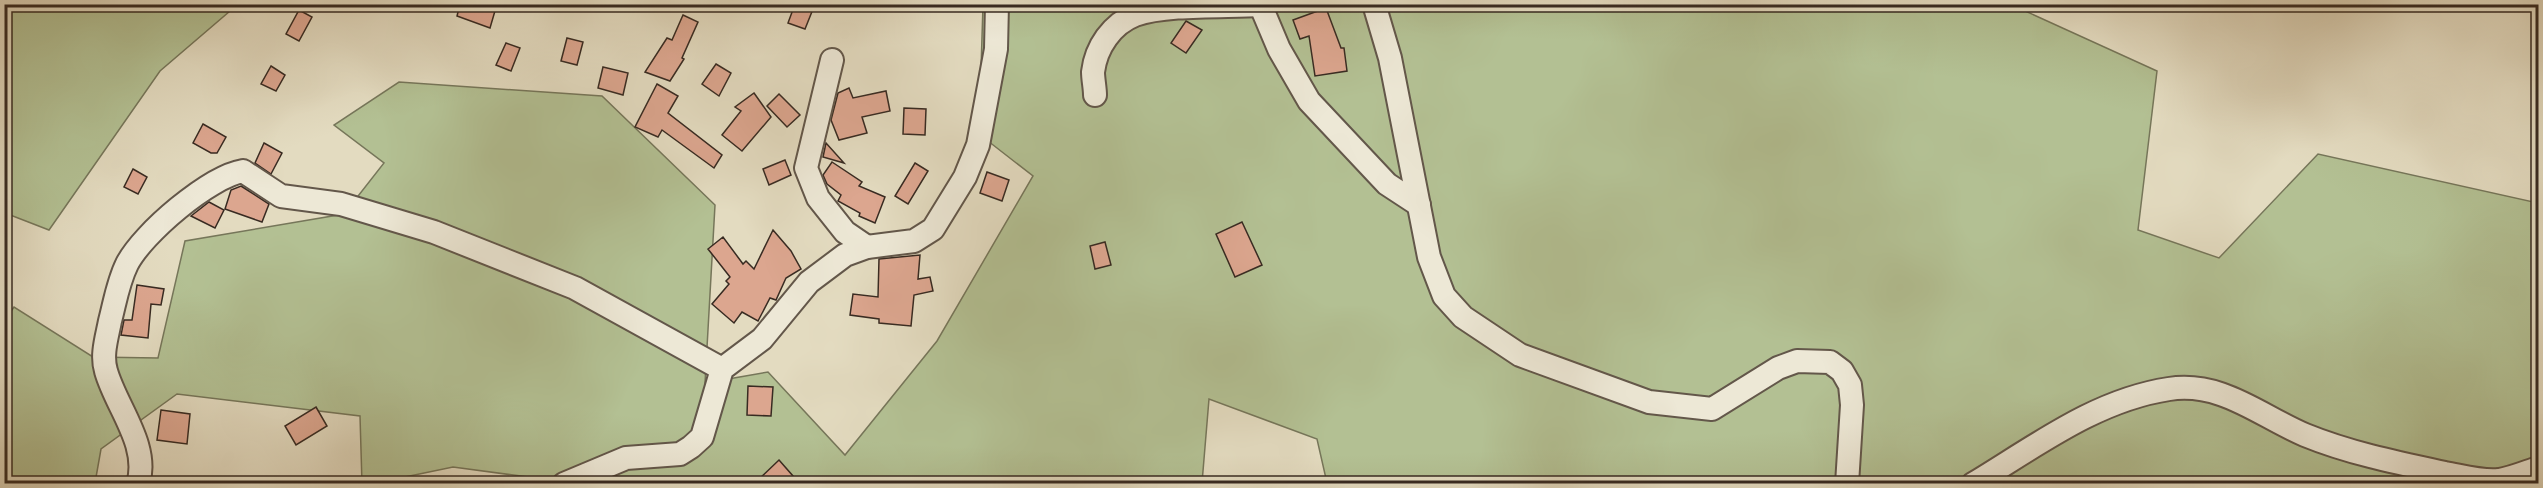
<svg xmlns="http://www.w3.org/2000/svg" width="2543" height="488" font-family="Alegreya,serif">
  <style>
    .green { fill: #b3c093; stroke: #76765a; stroke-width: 1.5 }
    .building { fill: #dca68f; stroke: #382b22; stroke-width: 1.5 }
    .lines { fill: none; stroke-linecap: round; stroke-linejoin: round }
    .minor-casing { stroke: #63574a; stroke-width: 26 }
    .minor { stroke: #ede8d6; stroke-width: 22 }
  </style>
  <rect width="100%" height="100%" fill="#e3dbc0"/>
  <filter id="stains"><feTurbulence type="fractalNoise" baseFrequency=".00333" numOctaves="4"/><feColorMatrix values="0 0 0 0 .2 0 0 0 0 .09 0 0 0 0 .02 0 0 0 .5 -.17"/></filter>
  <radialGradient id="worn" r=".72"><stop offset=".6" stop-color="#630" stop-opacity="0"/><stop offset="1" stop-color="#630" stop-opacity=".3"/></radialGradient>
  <g class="green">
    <polygon points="4,5 5,4 237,5 160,71 49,230 5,213"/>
    <polygon points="983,5 2012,5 2157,71 2138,230 2219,258 2318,154 2538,203 2538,483 1327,483 1317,439 1209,399 1202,483 580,484 453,467 376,483 362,484 360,416 177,394 101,449 95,483 5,484 5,320 14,307 93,357 158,358 185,241 344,214 384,163 334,125 399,82 602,96 715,205 705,383 768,372 845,455 937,341 1033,176 979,134"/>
  </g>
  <g class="building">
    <polygon points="460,4 497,4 490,28 457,16"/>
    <polygon points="795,4 815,4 805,29 788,23"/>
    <polygon points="1326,8 1341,48 1344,48 1347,71 1315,76 1309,36 1300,39 1293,20"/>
    <polygon points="299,10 312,17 299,41 286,34"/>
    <polygon points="683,15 698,22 682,58 684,59 670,81 645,72 667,38 672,40"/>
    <polygon points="1186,21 1202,30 1186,53 1171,43"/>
    <polygon points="567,38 583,42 577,65 561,61"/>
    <polygon points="506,43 520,48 511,71 496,65"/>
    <polygon points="716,64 731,73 719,96 702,84"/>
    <polygon points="271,66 285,75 276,91 261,84"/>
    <polygon points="603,67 628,73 623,95 598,88"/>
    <polygon points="657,84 678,96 668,113 722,155 714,168 662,130 658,137 635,127"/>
    <polygon points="849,88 853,98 886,91 890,111 862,117 867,133 839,140 831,120 838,93"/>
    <polygon points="754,93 771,117 742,151 722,135 741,111 735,107"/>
    <polygon points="779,94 800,115 787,127 767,106"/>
    <polygon points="904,108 926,109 925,135 903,134"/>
    <polygon points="203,124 226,137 217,153 211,153 193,143"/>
    <polygon points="264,143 282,153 271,174 255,163"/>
    <polygon points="826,143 844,163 823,157"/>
    <polygon points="785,160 791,175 769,185 763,169"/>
    <polygon points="832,162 862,182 859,186 885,197 875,223 859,216 860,213 838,201 841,195 827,184 823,175"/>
    <polygon points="915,163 928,171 908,204 895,196"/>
    <polygon points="133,169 147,177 138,194 124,187"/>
    <polygon points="987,172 1009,180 1002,201 980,193"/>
    <polygon points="241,186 269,204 262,222 225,209 231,190"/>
    <polygon points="209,202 224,210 215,228 191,216"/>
    <polygon points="1242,222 1262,265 1235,277 1216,234"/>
    <polygon points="773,230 791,251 801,269 786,278 776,300 770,298 758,321 742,312 734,323 712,304 729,284 726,281 730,277 708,249 723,237 743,264 746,261 754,269"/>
    <polygon points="1105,242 1111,265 1095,269 1090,246"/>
    <polygon points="920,255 918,279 930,277 933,291 914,295 911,326 879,323 879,319 850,315 853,294 878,297 879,259"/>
    <polygon points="137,285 164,289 161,305 151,304 148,338 121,335 124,320 132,320"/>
    <polygon points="748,386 773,387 771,416 747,415"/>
    <polygon points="316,407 327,426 296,445 285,426"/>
    <polygon points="161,410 190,414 187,444 157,440"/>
    <polygon points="779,460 793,476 784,483 755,483"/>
  </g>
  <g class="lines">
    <g class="minor-casing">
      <g id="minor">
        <polyline points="1260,4 1279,49 1309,101 1387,184 1419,205"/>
        <polyline points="1374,4 1390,58 1429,257 1444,296 1463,317 1520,355 1649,402 1712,409 1778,368 1797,361 1830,362 1842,371 1850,385 1852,405 1847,484"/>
        <polyline points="832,60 806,168 818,198 845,232 867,247"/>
        <path d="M1095,95c0,-7 -2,-16 -2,-23 3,-25 19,-48 42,-57 30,-11 92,-8 125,-10"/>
        <path d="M138,484c12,-39 -22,-77 -32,-113 -5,-16 1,-34 4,-50 5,-19 8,-39 17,-57 16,-31 82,-87 116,-93l38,25 60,8 93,28 141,56 147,81"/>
        <polyline points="564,484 626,458 680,454 691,447 702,437 722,369 762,339 809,282 845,255 867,247 914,241 933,229 965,177 978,145 996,49 997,4"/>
        <path d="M1973,484c63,-38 123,-84 196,-95 53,-8 91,27 136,46 44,18 93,28 140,38 17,3 37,9 54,7 13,-2 27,-8 39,-12"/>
      </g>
    </g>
    <use href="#minor" class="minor"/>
  </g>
  <rect width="2543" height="488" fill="none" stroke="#e3dbc0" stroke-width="24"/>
  <rect x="6" y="6" width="2531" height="476" fill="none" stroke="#382b22" stroke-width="3"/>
  <rect x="12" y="12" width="2519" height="464" fill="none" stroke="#382b22" stroke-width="1.5"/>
  <rect width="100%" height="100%" filter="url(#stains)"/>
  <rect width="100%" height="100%" fill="url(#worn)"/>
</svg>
